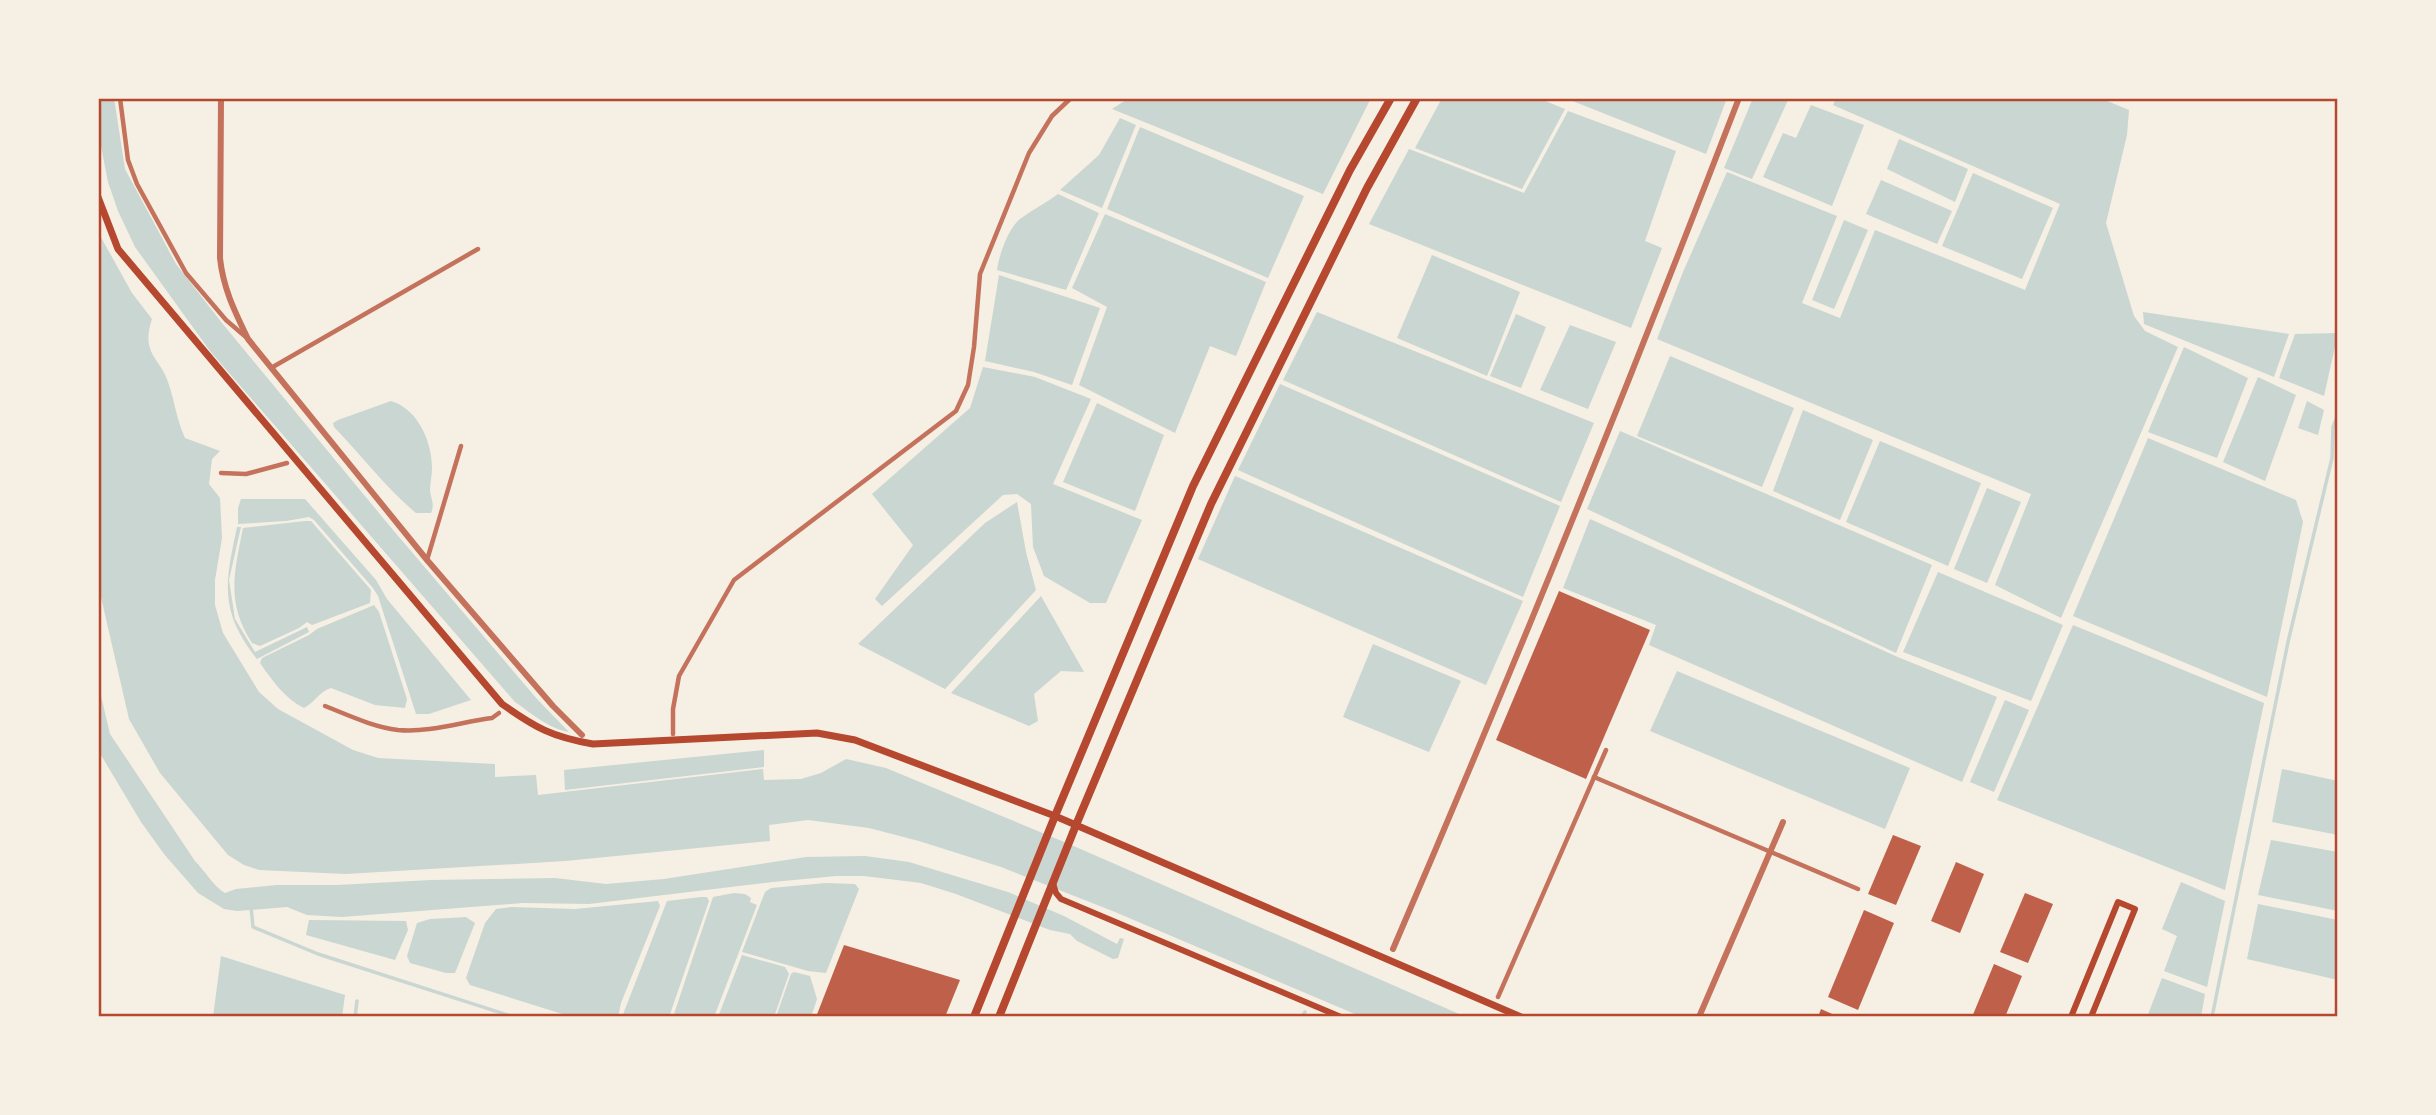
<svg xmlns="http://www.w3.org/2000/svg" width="2436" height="1115" font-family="'Times New Roman',serif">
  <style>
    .water { fill: #c9d6d2 }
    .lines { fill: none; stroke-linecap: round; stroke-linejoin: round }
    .stream { stroke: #c9d6d2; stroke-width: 3.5 }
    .building { fill: #bf614a }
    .minor { stroke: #c5725c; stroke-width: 4.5 }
    .tertiary { stroke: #c5725c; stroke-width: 6 }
    .secondary { stroke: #b5482f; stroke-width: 6 }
    .primary { stroke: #b5482f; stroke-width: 7 }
    .trunk { stroke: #b5482f; stroke-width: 8 }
    .neatline { fill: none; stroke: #b5482f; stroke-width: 2.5 }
  </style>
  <rect width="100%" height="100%" fill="#f6efe4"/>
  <g class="water">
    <path d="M98,98h16l11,71 51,95 46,59 171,207 144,169 32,33c-20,-3 -38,-19 -54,-30l-305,-351 -75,-104 -17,-36 -10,-29 -10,-51z"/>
    <polygon points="1129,98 1371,98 1323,194 1112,109"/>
    <polygon points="1442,98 1538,98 1565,109 1522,189 1415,148"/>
    <polygon points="1565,98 1727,98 1706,154"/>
    <polygon points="1753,98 1789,98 1752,179 1724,168"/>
    <polygon points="1836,98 2100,98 2129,110 2127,135 2106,223 2134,316 2145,331 2178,347 2061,618 1995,585 2031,494 1657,339 1683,272 1727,172 1837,216 1802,303 1840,318 1875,230 2025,290 2060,204 1833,105"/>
    <polygon points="1811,105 1864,125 1832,206 1763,177 1783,133 1796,138"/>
    <polygon points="1568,111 1676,151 1645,241 1662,248 1631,328 1369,224 1409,149 1524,193"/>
    <polygon points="1120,118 1136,125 1102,208 1060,190 1099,155"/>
    <polygon points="1140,127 1304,196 1268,278 1107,209"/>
    <polygon points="1899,139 1968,169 1955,202 1887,169"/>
    <polygon points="1973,173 2053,208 2022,279 1942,246"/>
    <polygon points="1881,180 1952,211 1937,244 1866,214"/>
    <path d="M1058,194l41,19 -33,77 -69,-20c2,-15 11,-41 23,-51 12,-9 26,-16 38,-25z"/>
    <polygon points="1105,214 1266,282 1236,356 1210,346 1175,433 1079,385 1107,307 1072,288"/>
    <polygon points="1844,220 1868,230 1834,309 1812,300"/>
    <path d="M98,232l34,61 20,26c-12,36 9,38 17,66 6,18 8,36 16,53l35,13 -8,8 -3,25 11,14 2,40 -7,42v25l8,28 36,59 19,17 75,41 25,8 117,6v13l41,-2 2,20 225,-26 1,11 37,-1 20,-6 25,-14 40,9 183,76 397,173h-104l-247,-105 -114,-45 -82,-26 -50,-13 -61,-8 -39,5 1,16 -205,20 -219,13 -87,-4 -15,-5 -16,-10 -68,-82 -31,-54 -31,-135z"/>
    <polygon points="1432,255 1520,292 1487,376 1397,338"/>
    <polygon points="999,275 1100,308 1072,385 1034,372 985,361"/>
    <polygon points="1317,312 1594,423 1561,502 1283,380"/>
    <polygon points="2143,312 2289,334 2274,377 2144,324"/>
    <polygon points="1516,314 1546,327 1521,388 1490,376"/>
    <polygon points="1570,325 1616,342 1588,409 1540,390"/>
    <polygon points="2338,333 2324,396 2279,378 2295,334"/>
    <polygon points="2184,347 2248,378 2217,458 2148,432"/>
    <polygon points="1670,356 1794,408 1762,487 1637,436"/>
    <polygon points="983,367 1035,377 1091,399 1053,484 1142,520 1106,603 1090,603 1044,576 1033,547 1031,504 1017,494 1003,495 882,606 875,599 913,545 872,494 970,408"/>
    <polygon points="2258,377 2296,395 2265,481 2223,462"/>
    <polygon points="1280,384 1560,506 1523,597 1238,470"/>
    <path d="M391,401c27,8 41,41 41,67 0,8 -2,15 -2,23 1,8 5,13 1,22h-15c-30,-25 -55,-58 -82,-86l-1,-4 5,-3z"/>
    <polygon points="2307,401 2324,410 2318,435 2298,428"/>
    <polygon points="1097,403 1164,435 1135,511 1063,482"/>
    <polygon points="1803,410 1873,440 1840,520 1773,491"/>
    <polygon points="1620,431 1932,565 1896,653 1587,509"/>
    <polygon points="2148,438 2296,500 2303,522 2267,697 2073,616"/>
    <polygon points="1880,441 1981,483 1948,566 1846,522"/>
    <polygon points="1235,476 1523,601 1486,685 1198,559"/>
    <polygon points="1987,488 2021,502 1987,583 1954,569"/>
    <polygon points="241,499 305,499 376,580 387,599 471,700 429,714 416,714 378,596 373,588 314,520 309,517 286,521 238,524 238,508"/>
    <polygon points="1017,502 1026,552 1036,590 945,689 858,644 985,523"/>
    <polygon points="1590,519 1900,658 1997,697 1962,782 1649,645 1656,625 1563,588"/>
    <path d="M305,521h6l60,69 -1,13 -58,22 -5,-3 -8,6 -39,18 -8,-3c-26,-40 -18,-70 -9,-115z"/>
    <path d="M237,527h4l-12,53 6,39 20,33 52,-25 2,5 -52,27c-38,-48 -32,-76 -20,-132z"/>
    <polygon points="1938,572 2063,625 2031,701 1903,652"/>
    <polygon points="1041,596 1084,672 1061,671 1034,694 1038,721 1029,726 951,693"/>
    <path d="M374,605l5,7 28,87 -2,9 -30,-3 -44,-17c-11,3 -17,15 -27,20 -20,-10 -32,-28 -44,-45l2,-5 47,-23 8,-6z"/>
    <polygon points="2073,625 2264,703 2225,890 1997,800"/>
    <polygon points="1373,644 1461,681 1429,752 1343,717"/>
    <polygon points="1677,671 1910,768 1885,829 1650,731"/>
    <path d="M98,683l12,51 85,127c11,11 18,25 30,32l11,-4 41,-4h60l94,-5 124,-2 51,6 58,-5 142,-22 59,-1 44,6 99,30 56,24 53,28 3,-6 4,1 -6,19 -5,1 -36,-18 -7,-7 -20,-4 -94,-36 -35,-11 -57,-7h-28l-63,6 -184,22 -66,-1 -181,14 -35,-2 -20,-8 -50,4 -13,-2 -26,-16 -34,-39 -23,-32 -43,-72z"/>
    <polygon points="2005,700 2029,710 1994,792 1970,782"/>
    <polygon points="764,750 764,767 565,790 564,770"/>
    <polygon points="2282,769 2338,781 2338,835 2272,822"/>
    <polygon points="2271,840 2338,852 2338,911 2258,895"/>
    <polygon points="2181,882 2225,901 2207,987 2164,971 2177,936 2162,929"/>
    <polygon points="826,883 855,884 859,889 826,973 808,971 742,952 765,892 771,888"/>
    <polygon points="734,893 745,894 751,898 750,902 757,905 714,1017 673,1017 713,897"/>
    <polygon points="701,897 707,897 709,901 669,1017 622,1017 667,901"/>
    <polygon points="658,901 660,906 621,1003 618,1017 572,1017 470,985 466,978 485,923 496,909 511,907 575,909"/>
    <polygon points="2258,904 2338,920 2338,980 2247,959"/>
    <polygon points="466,917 475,923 455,973 446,973 410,963 407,956 417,923 430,919"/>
    <polygon points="309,920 406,921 408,930 395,960 306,935"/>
    <polygon points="742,955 785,967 789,974 774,1017 718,1017"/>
    <polygon points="221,956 345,995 342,1017 213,1017"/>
    <polygon points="794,972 810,976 817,999 811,1017 776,1017 791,974"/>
    <polygon points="2162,978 2205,994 2201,1017 2147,1017"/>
  </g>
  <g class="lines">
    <g class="stream">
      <polyline points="251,907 253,927 318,954 514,1017"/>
      <polyline points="355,1017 357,1001"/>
      <polyline points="1302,1017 1305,1012"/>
      <polyline points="2212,1017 2288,642 2332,458 2333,427 2338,415"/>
    </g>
  </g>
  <g class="building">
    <polygon points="1559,591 1650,630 1586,779 1496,740"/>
    <polygon points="1893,835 1921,846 1896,905 1868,894"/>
    <polygon points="1956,862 1984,874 1960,933 1931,921"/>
    <polygon points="2025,893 2053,904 2028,963 2000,952"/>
    <polygon points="1864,910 1894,923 1858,1010 1828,997"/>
    <polygon points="844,945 960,980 945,1017 816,1017"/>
    <polygon points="1994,964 2022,976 2005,1017 1972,1017"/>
    <polygon points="1821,1009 1839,1017 1818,1017"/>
  </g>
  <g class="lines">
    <g class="minor">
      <polyline points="120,98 128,160 137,184 186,273 226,320 247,338"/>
      <polyline points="271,368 478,249"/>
      <polyline points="221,473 246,474 287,463"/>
      <polyline points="427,560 461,446"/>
      <path d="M325,706c23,9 48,21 73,24 31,3 63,-8 94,-12l7,-5"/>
      <polyline points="673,734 673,709 679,676 734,580 956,411 968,385 974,347 980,274 1029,153 1052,116 1071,98"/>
      <polyline points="1594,777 1858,889"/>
      <polyline points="1498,997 1606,750"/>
    </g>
    <g class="tertiary">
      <path d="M221,98l-1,160c3,30 15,54 28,81l179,221 126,146 29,29"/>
      <path d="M1393,949c121,-281 236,-565 346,-851"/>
      <polyline points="1699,1017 1783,822"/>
    </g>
    <g class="secondary">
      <polyline points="1053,883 1056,893 1061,899 1341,1017"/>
      <polyline points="2071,1017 2118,902 2135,909 2091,1017"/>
    </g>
    <path class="primary" d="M98,197l20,52 384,455c34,24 50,33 91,40l224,-11 38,7 200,76 466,201"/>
    <g class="trunk">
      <polyline points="974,1017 1055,816 1193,486 1350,170 1391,98"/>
      <polyline points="999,1017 1076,825 1211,504 1367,188 1417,98"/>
    </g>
  </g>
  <rect width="2436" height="1115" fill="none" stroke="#f6efe4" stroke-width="200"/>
  <rect x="100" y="100" width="2236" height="915" class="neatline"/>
</svg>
